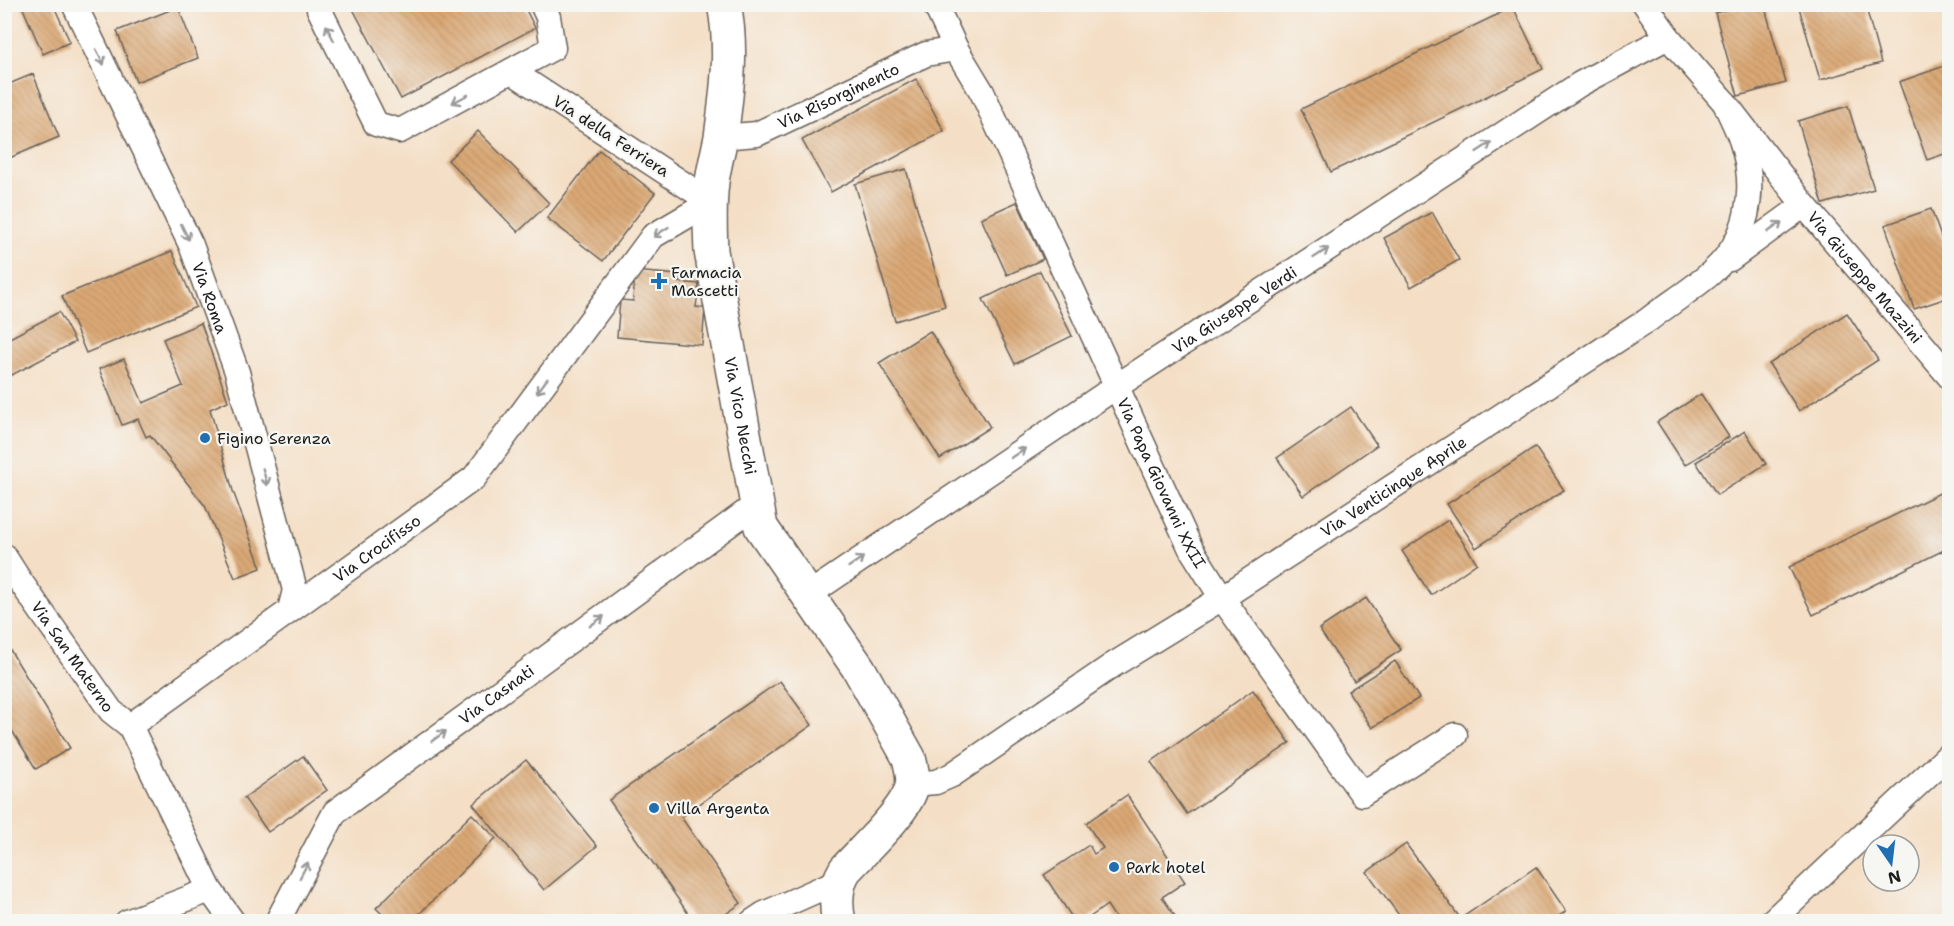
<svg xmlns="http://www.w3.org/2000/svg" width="1954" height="926" font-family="'Shantell Sans',sans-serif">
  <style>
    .building { fill: url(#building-back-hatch) }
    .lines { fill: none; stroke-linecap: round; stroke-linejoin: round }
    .street-casing { stroke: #686058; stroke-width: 27 }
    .secondary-casing { stroke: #686058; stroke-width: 36 }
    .street { stroke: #fff; stroke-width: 24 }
    .secondary { stroke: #fff; stroke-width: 33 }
    .oneway { stroke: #999 }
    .poi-dot { fill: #1f6fb2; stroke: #f6f6f2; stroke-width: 2 }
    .labels { text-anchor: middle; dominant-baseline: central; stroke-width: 4.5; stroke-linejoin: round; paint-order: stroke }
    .street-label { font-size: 16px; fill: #1c1c1c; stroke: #f6f6f2 }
    .poi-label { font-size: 16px; fill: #1c1c1c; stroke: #f6f6f2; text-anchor: start }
  </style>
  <defs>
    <pattern id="building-back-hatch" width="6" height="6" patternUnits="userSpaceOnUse" patternTransform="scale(1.5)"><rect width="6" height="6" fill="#daa875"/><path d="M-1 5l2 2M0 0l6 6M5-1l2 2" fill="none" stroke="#ba9065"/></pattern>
  </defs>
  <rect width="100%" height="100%" fill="#f6f6f2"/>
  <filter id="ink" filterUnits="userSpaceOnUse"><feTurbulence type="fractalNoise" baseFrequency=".0167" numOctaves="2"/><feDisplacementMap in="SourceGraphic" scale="12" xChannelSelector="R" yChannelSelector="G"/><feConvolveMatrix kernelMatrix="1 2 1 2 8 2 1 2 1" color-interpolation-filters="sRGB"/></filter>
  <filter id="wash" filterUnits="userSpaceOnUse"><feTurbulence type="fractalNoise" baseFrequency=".008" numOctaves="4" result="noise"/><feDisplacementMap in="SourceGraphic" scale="24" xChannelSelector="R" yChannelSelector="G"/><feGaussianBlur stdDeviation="1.35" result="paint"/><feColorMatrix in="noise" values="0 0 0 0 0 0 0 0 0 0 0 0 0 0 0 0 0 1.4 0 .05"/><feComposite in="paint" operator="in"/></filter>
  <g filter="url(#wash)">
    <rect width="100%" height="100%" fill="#f4dfc6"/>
    <g id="blocks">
      <g class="building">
        <polygon points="21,4 53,4 70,42 43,54"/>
        <polygon points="362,4 523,4 535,28 401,99 353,9"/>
        <polygon points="1747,4 1764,4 1786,83 1738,96 1715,13"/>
        <polygon points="1798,4 1865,4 1881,63 1820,80"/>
        <polygon points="178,7 198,58 136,82 117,31"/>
        <polygon points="1513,7 1543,69 1331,172 1301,109"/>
        <polygon points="1950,64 1950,152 1927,160 1899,82"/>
        <polygon points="33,74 59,137 7,159 4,154 4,86"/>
        <polygon points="916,79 944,131 831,192 802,140"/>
        <polygon points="1848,106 1874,189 1823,204 1798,121"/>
        <polygon points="478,131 549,203 518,232 448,160"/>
        <polygon points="599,150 655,193 603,261 547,218"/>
        <polygon points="906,169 945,306 895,321 855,184"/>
        <polygon points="1017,202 1043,259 1007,275 981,218"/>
        <polygon points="1931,209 1950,262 1950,297 1914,309 1885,225"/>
        <polygon points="1432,212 1459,260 1411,287 1384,238"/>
        <polygon points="172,251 196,307 86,353 62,296"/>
        <polygon points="635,271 678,275 678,282 699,284 696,307 705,308 702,345 617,337 620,300 633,301"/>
        <polygon points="1040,271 1072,336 1015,364 983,299"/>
        <polygon points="59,312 75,342 4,379 4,341"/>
        <polygon points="1847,313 1878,360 1799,411 1769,364"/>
        <polygon points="201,323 228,401 210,409 233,491 261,568 235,578 205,506 150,435 146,437 138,419 122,425 99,369 124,359 143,403 183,386 163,339"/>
        <polygon points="930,331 990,427 940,459 879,363"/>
        <polygon points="1701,394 1729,437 1685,465 1657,422"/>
        <polygon points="1351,407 1377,445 1303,496 1277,458"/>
        <polygon points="1745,431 1766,464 1717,495 1696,462"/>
        <polygon points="1535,447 1564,490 1476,548 1447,504"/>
        <polygon points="1950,488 1950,547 1813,615 1789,567"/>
        <polygon points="1448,520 1477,563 1431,595 1402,551"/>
        <polygon points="1366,598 1401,650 1354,681 1319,629"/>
        <polygon points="4,640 70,748 36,769 4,718"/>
        <polygon points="1395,661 1419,698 1372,728 1348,691"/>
        <polygon points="780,681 812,725 681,817 741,903 715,922 694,922 609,800"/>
        <polygon points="1253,690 1290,743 1187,814 1151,762"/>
        <polygon points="303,756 327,790 268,832 244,798"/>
        <polygon points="526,760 597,846 544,890 473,804"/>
        <polygon points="1127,795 1185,882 1162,897 1179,922 1118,922 1107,905 1083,922 1075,922 1044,875 1089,845 1094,854 1103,848 1086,823"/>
        <polygon points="472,814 496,838 411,922 390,922 376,908"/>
        <polygon points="1406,844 1463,922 1404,922 1367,872"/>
        <polygon points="1536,867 1566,911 1550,922 1466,922 1463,917"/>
      </g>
    </g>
  </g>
  <g filter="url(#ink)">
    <use href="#blocks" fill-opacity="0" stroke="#686058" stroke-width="1.5"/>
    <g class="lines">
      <g class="street-casing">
        <g id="street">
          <path id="s1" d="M74,4l117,241 46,127 58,218 -5,20"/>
          <polyline points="321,4 319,9 376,124 400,131 553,48 548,17 542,4"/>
          <path id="s2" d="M935,4l21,45 26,43 208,455 32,51 140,196 93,-59"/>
          <path id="s3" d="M1645,4l23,33 57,66 79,102 146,172"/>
          <path id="s4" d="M721,137l36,-3 169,-80 30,-5"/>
          <polyline points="1730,259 1804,205"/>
          <path id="s5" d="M4,556l16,25 91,130 19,15"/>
          <path id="s6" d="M808,595l309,-209 463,-302 88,-47"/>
          <path id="s7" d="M913,784l23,-2 16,-7 161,-110 109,-67 426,-278c19,-15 45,-31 63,-47 37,-32 46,-81 32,-127 -4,-15 -12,-29 -18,-43"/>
          <polyline points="127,922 210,890"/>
          <path id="s8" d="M233,922l-23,-32 -80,-164 344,-248 179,-242 58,-34 -200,-131"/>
          <path id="s9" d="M277,922l58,-110 422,-308"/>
          <polyline points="752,922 764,914 838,881"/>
          <polyline points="1771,922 1950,754"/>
        </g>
      </g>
      <g class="secondary-casing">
        <g id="secondary">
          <path id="s10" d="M724,4c9,44 3,89 -3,133 -3,15 -7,30 -9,45 -3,23 -2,46 -1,69l50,276 98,142 50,89c2,8 5,19 3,28 -5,24 -49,64 -67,84 -10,16 -10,33 -6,52"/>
        </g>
      </g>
      <use href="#street" class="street"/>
      <use href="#secondary" class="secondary"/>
    </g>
    <defs><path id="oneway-shaft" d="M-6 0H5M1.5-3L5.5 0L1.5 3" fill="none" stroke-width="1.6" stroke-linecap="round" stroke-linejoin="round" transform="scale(1.5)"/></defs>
    <g class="oneway">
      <use href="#oneway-shaft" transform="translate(330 33) rotate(-117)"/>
      <use href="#oneway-shaft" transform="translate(100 57) rotate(64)"/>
      <use href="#oneway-shaft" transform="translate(460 99) rotate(152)"/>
      <use href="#oneway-shaft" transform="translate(1484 147) rotate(-33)"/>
      <use href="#oneway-shaft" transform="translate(1775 227) rotate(-36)"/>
      <use href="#oneway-shaft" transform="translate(185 232) rotate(64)"/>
      <use href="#oneway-shaft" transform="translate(661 232) rotate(147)"/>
      <use href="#oneway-shaft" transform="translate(1321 253) rotate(-33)"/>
      <use href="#oneway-shaft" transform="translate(542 386) rotate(127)"/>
      <use href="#oneway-shaft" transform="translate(1018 453) rotate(-34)"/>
      <use href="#oneway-shaft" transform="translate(265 477) rotate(75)"/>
      <use href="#oneway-shaft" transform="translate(856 562) rotate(-34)"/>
      <use href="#oneway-shaft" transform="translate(597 621) rotate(-36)"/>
      <use href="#oneway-shaft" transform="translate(439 736) rotate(-36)"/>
      <use href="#oneway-shaft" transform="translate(304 870) rotate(-62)"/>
    </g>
  </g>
  <g class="poi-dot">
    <path d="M656 272h6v6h6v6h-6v6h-6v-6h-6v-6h6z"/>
    <circle cx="205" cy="438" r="6"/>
    <circle cx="654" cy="808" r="6"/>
    <circle cx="1114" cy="867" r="6"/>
  </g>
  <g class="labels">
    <g class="street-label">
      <text stroke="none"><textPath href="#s4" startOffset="126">Via Risorgimento</textPath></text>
      <text transform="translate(611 136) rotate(33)">Via della Ferriera</text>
      <text stroke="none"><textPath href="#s3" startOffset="351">Via Giuseppe Mazzini</textPath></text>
      <text stroke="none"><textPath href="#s1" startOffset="324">Via Roma</textPath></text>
      <text stroke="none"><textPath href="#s6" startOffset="513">Via Giuseppe Verdi</textPath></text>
      <text stroke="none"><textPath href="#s10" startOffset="416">Via Vico Necchi</textPath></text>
      <text stroke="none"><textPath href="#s2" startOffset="530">Via Papa Giovanni XXII</textPath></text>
      <text stroke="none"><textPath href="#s7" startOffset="568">Via Venticinque Aprile</textPath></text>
      <text stroke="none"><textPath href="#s8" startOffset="526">Via Crocifisso</textPath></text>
      <text stroke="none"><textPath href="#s5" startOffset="122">Via San Materno</textPath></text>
      <text stroke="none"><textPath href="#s9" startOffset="324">Via Casnati</textPath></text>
    </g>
    <g class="poi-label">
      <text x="671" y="272">Farmacia<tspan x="671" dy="18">Mascetti</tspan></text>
      <text x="217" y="438">Figino Serenza</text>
      <text x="666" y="808">Villa Argenta</text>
      <text x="1126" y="867">Park hotel</text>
    </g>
  </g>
  <rect width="1954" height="926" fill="none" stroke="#f6f6f2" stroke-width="24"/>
  <g transform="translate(1891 863) rotate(166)"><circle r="28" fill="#f6f6f2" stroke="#9f9f9c" stroke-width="1.5"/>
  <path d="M0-4.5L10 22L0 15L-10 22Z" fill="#1f6fb2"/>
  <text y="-9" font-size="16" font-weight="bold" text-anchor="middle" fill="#1c1c1c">N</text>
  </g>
</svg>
